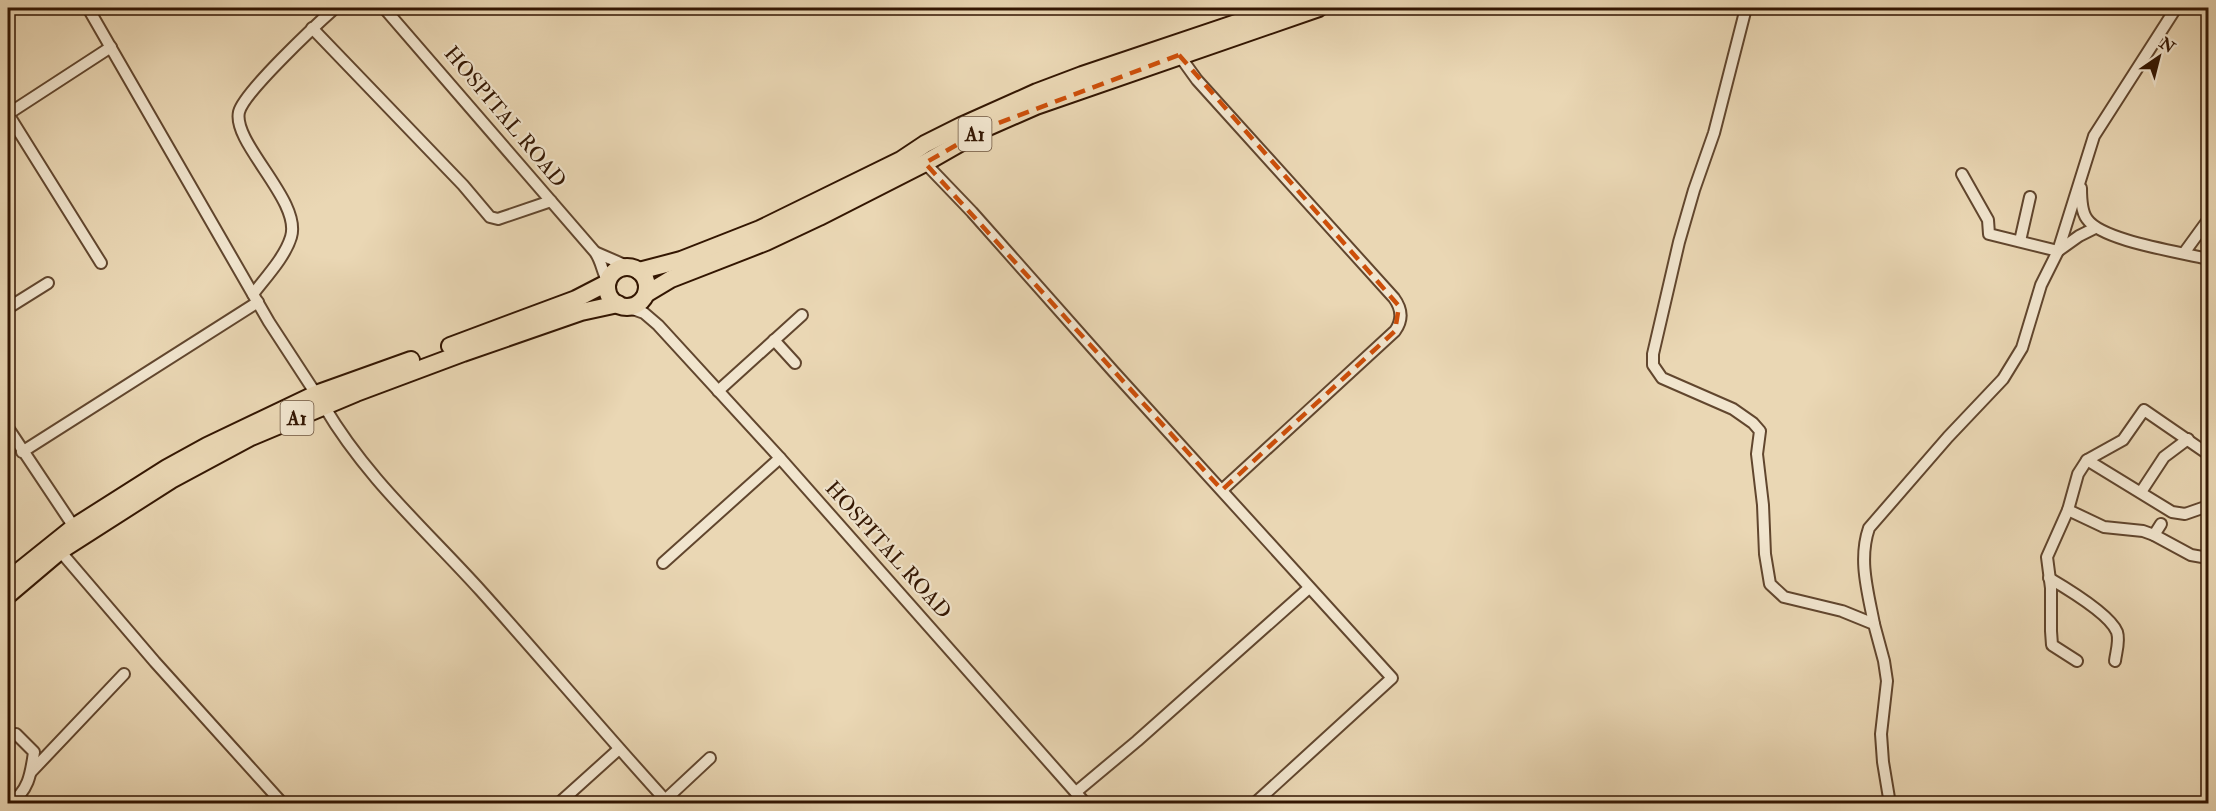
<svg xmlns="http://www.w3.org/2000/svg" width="2216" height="811" font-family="'IM FELL Double Pica',serif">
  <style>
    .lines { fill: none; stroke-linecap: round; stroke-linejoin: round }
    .minor-casing { stroke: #61462e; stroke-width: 14 }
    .highway-casing { stroke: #331602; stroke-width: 20 }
    .minor { stroke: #f1e5ce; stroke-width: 10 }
    .highway { stroke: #ead7b4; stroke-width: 16 }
    .marked { fill: none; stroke: #cd4f0a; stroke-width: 4.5; stroke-dasharray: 12 8; stroke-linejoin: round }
    .labels { text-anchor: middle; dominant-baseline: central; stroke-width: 4.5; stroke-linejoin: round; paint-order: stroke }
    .shield { fill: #f1e5ce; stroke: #6c543f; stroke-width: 1.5 }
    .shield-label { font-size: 20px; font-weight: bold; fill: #331602 }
    .street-label { font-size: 21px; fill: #331602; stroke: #f1e5ce }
  </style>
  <rect width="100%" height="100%" fill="#ead7b4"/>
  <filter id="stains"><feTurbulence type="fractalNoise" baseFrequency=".00333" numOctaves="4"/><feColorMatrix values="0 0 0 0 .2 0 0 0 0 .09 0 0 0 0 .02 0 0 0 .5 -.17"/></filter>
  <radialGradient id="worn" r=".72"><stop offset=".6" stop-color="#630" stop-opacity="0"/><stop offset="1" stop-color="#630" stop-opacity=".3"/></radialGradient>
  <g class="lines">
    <g class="minor-casing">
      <g id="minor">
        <polyline points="88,8 269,322 316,394"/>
        <path d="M384,8l211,244c7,10 7,20 13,30"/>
        <polyline points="1746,8 1714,133 1694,190 1679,242 1653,354 1653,365 1662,378 1733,409 1753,423 1760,431 1757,454 1763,505 1765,554 1770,584 1784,597 1842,611 1874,624 1884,661 1887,681 1881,734 1883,762 1890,804"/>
        <polyline points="312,28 463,185 490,217 498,219 551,201"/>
        <path d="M1179,55l18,25 197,218c8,11 9,22 1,33l-173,159"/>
        <polyline points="8,114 101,263"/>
        <polyline points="8,114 111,47"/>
        <polyline points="925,163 972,212 1113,371 1392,678 1254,804"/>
        <polyline points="1962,174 1988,220 1989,234 2058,251 2079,236 2095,228"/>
        <path d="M2081,188c0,10 0,23 6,31 15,22 94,33 121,40"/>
        <polyline points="2020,241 2030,197"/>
        <polyline points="597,253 627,266"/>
        <polyline points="2184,253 2208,220"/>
        <path d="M253,294c13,-17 32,-37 38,-57 11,-36 -59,-94 -52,-125 5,-20 78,-88 96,-104"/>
        <polyline points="627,307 644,313 658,325 780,458 1086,804"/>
        <polyline points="8,308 48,283"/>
        <polyline points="774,340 795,363"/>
        <polyline points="718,391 802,315"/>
        <path d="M324,406c43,73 101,123 157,185 63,70 124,143 188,213"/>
        <polyline points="8,428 74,527"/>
        <polyline points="22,452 258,302"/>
        <polyline points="2087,460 2172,512 2185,514 2208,506"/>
        <polyline points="2141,492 2164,457 2188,439"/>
        <polyline points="2068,510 2104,527 2143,531 2154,535 2191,555 2208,558"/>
        <polyline points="2154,535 2161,524"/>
        <polyline points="60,551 155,662 283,804"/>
        <polyline points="663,563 780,458"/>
        <path d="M2049,578c17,10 61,36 68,54 3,9 -1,20 -2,29"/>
        <path d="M1874,624c-6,-32 -16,-64 -5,-96l79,-91 55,-58 19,-31 19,-63 17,-34 36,-115 82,-128"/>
        <polyline points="2077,661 2052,645 2051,631 2051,588 2047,557 2068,510 2078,474 2087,460 2123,440 2144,410 2208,454"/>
        <polyline points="31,772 124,674"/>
        <polyline points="1076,792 1137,741 1309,588"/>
        <polyline points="665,800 710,758"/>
        <path d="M9,804c20,-13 22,-31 25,-52l-18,-18"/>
        <polyline points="558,804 619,749"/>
      </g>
    </g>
    <g class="highway-casing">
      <g id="highway">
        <circle cx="627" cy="287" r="20"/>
        <polyline points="639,271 681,260 760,229 901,160 925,144 961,126 1037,92 1082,75 1281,8"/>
        <polyline points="646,294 671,279 766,242 819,217 925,163 988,127 1036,106 1319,8"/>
        <polyline points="450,346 576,299 607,283"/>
        <polyline points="8,580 74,527 167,468 207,446 316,394 411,360"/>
        <polyline points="8,595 60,551 171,480 251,437 356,393 463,353 581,312 618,304"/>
      </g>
    </g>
    <use href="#minor" class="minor"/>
    <use href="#highway" class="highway"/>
  </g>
  <path class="marked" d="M1179,55l220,251 -4,25 -173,159 -297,-327 63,-36z"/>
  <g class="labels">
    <g class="shield">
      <rect x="958.5" y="117" width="33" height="34" rx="4.5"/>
      <rect x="280.5" y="401" width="33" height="34" rx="4.5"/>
    </g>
    <g class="shield-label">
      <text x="975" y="134">A1</text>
      <text x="297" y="418">A1</text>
    </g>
    <g class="street-label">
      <text transform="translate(505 117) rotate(50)">HOSPITAL ROAD</text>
      <text transform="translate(888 550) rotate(48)">HOSPITAL ROAD</text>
    </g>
  </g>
  <rect width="2216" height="811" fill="none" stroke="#ead7b4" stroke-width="30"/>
  <rect x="9" y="9" width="2198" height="793" fill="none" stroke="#331602" stroke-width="3"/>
  <rect x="15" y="15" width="2186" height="781" fill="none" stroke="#331602" stroke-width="1.5"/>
  <g transform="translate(2159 57) rotate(35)" stroke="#f1e5ce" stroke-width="4.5" paint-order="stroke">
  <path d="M0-4.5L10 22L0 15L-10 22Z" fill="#331602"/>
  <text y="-9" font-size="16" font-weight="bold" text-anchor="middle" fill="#331602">N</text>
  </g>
  <rect width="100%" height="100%" filter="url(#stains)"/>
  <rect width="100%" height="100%" fill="url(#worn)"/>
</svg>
